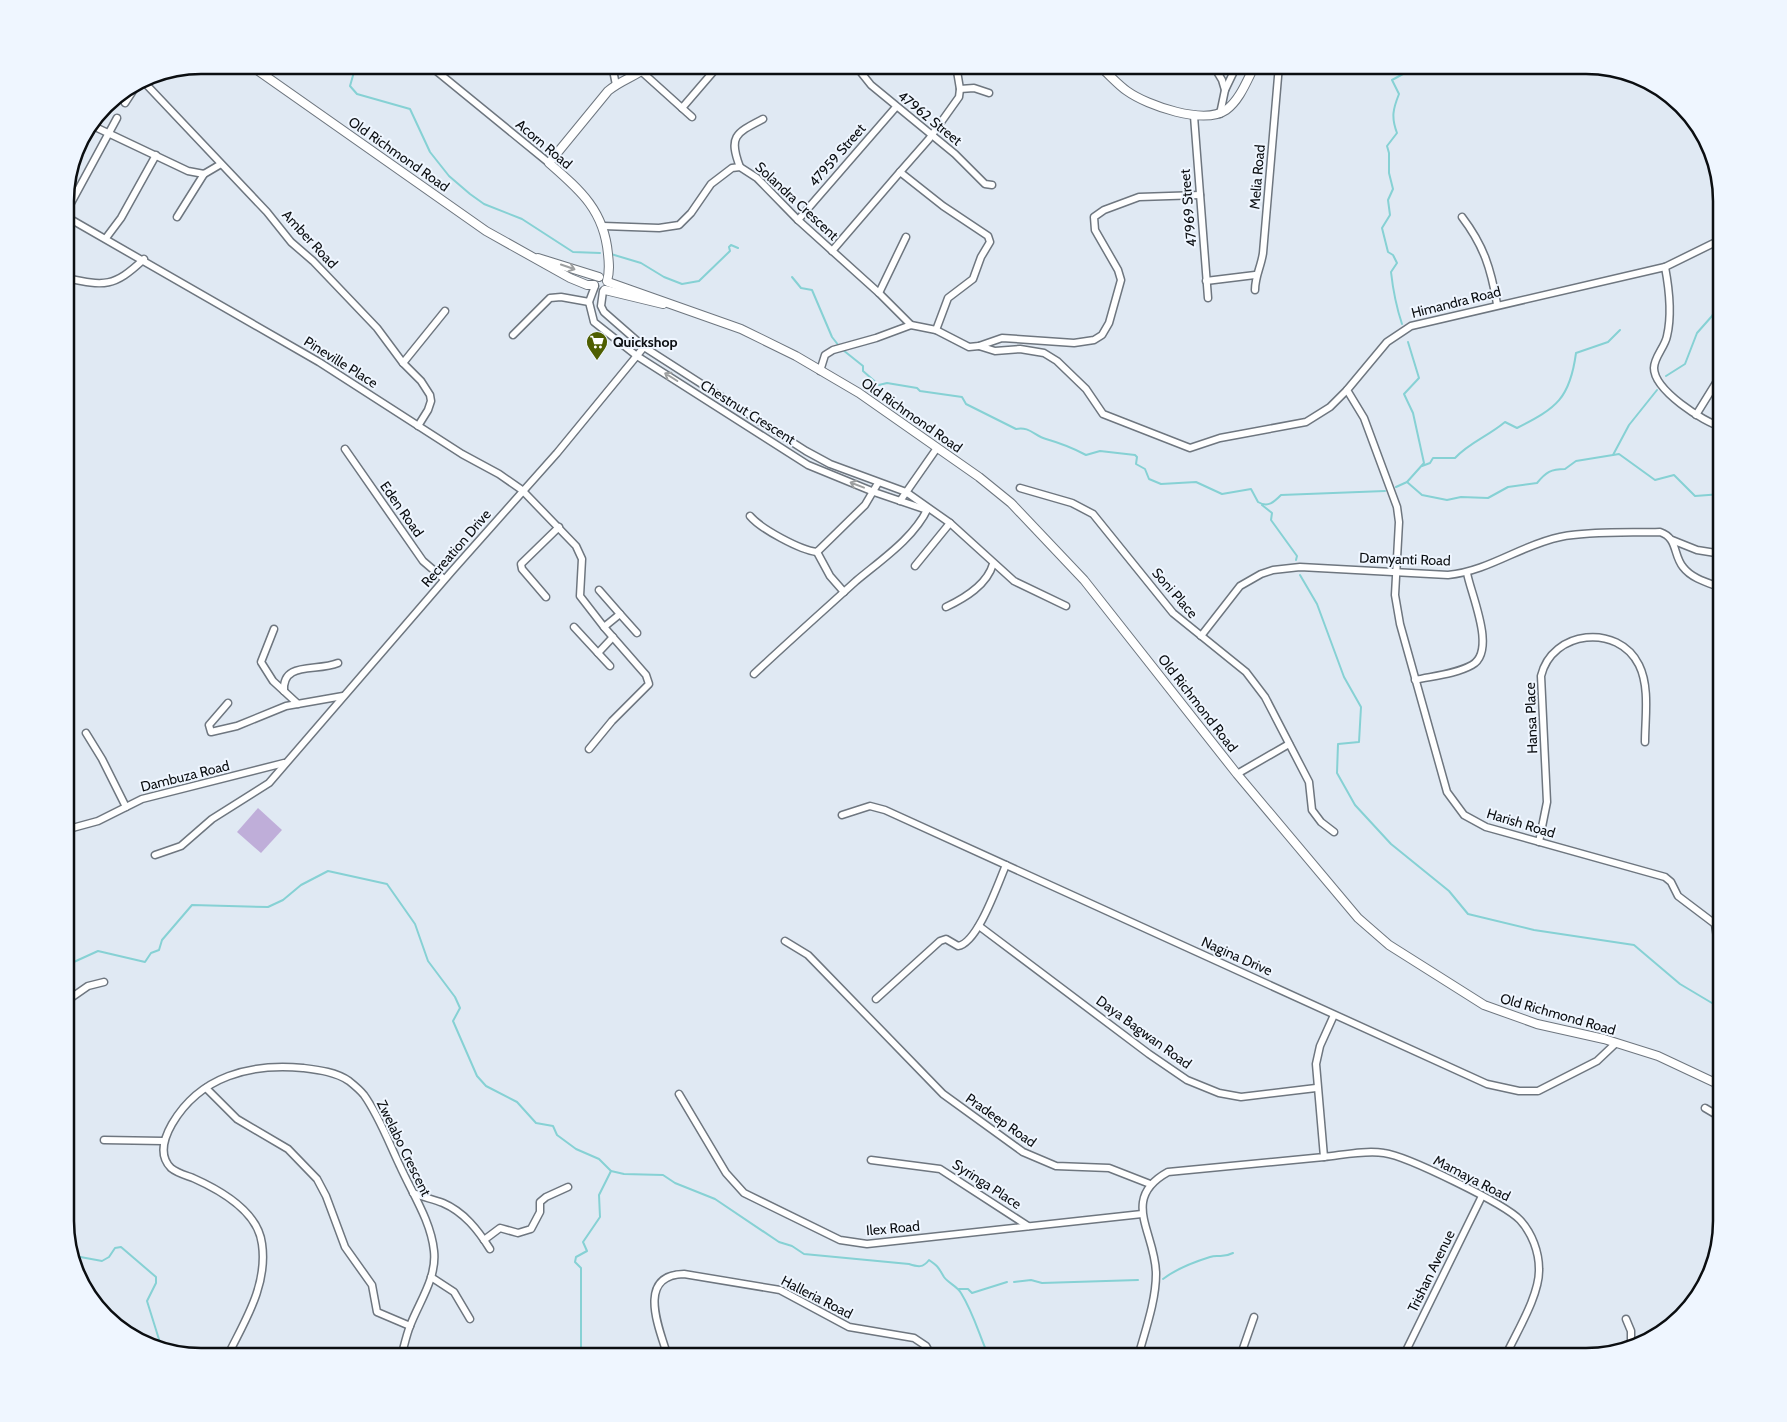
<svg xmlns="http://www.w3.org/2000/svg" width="1787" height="1422" font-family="Cabin,sans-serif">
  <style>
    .green { fill: #bfaed9 }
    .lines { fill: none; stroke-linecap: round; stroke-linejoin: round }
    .stream { stroke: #86d1d4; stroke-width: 2 }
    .minor-casing { stroke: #6e767f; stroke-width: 9 }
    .tertiary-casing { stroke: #6e767f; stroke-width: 10 }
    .minor { stroke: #fff; stroke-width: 6 }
    .tertiary { stroke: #fff; stroke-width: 8 }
    .oneway { stroke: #9d9fa0 }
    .labels { text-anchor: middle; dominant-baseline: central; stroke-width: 4; stroke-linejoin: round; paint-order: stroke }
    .street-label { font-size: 14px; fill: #0b0e11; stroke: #eff6ff }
    .poi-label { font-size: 14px; font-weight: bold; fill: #0b0e11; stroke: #eff6ff; text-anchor: start }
    .rim { fill: none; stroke: #0b0e11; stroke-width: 2.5 }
  </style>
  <rect width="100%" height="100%" fill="#e0e9f3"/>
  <polygon class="green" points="258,808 282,830 261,853 237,832"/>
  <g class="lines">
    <g class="stream">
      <polyline points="356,65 350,86 357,94 410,109 430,152 449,176 470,194 484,204 522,219 573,252 600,253"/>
      <polyline points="611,254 641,263 664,277 682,284 699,281 730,251 729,247 731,245 738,248"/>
      <polyline points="792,277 801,288 812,290 832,337 839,346"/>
      <path d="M1402,324c-6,-18 -9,-34 -11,-52l6,-9 -4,-8 -5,-3 -6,-24 8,-13 -2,-15 5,-11 -4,-16v-20l-2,-7 10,-13c-6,-16 -4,-24 2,-39l-7,-14 22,-12 -1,-3"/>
      <path d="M843,350l20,16v5l16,14 8,-2 30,5 3,3 42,6 4,7 50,25c13,-3 19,7 30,10 14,4 27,9 40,16l14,-4 35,4 2,2 -1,7 9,5 4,10 12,5 35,-2 26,12 29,-5 7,13c10,6 16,0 23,-7l104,-4"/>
      <polyline points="1666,376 1685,364 1697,333 1712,316 1722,297"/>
      <polyline points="1613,455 1619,454 1655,480 1674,475 1695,496 1722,494"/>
      <path d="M1422,466l8,-3 3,-5h22c15,-16 32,-21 50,-36l12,6c40,-20 53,-30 59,-75l32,-11 12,-12"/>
      <polyline points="1407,482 1424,463 1413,413 1404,394 1419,378 1408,342"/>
      <path d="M1396,487l11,-5 15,13 25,5 14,-3 27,1 20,-11 29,-4c9,-11 14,-14 28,-14l11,-8 37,-6 16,-30 28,-35"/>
      <polyline points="1262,505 1272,513 1271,520 1297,556 1296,560"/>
      <polyline points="1300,575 1317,604 1344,677 1361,707 1359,742 1338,744 1337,773 1355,805 1391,844 1449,891 1468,914 1534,930 1634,945 1680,984 1722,1009"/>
      <path d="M65,966l33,-15 47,11 6,-9 8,-3 3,-10 30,-35 76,2 15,-7 18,-15 27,-14 59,13 28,40 13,37 27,36 5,11 -7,13 24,55 9,10 31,16 19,21 17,3 4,9 19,14 23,10 12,12 13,3 39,1 12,8 40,16 64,43 13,4 12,8 105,10c9,3 14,4 20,-4 10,7 9,7 15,17 4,6 13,9 17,16 13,21 18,42 28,64"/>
      <polyline points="65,1229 75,1256 102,1261 109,1257 115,1248 121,1247 156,1277 156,1283 147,1301 162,1349"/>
      <path d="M1163,1279c13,-10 31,-17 47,-22 9,-3 11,2 23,-4"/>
      <polyline points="1014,1282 1031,1280 1042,1283 1138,1280"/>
      <polyline points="959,1289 968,1289 972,1293 1007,1282"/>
      <polyline points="581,1357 581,1268 575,1262 576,1257 587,1251 583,1242 600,1217 599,1195 611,1171"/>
    </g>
    <g class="minor-casing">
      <g id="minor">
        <polyline points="429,65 549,163"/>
        <polyline points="612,65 616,85"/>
        <polyline points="855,65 871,85 955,154 985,184 992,185"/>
        <polyline points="1213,65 1222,80 1225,90 1220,114"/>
        <polyline points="642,72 692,117"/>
        <polyline points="142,80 267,212 291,242 313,261 377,328 403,363 421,381 430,395 431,401 428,410 418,426"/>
        <polyline points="960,89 974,88 989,93"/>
        <polyline points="1225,90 1237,65"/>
        <polyline points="125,103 138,83"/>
        <polyline points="682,108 719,65"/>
        <polyline points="1194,116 1208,298"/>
        <polyline points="91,125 188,171 204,174 221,164"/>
        <path d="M740,167c-12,-31 -4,-34 23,-48"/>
        <polyline points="900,172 929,139 959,97 960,89 956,65"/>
        <polyline points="65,214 117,118"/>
        <polyline points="65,216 319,362 462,454 499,474 522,490 576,546 582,559 580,596 604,627 620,614 599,590"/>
        <polyline points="177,217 204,174"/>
        <path d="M1462,217c22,29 29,52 35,87"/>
        <polyline points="798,220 896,107"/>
        <polyline points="603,226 659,228 679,225 691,213 711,184 732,168 740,167 757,178 798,220 879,293 911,325"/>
        <polyline points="106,238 121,218 156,155"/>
        <polyline points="832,251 900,172 943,206 988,236 990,242 981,257 973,279 948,298 936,330"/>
        <path d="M1665,267c4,21 7,48 2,69 -2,11 -13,21 -13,32 0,22 49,54 68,59"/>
        <path d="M65,278c40,8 48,10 79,-19"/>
        <polyline points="1206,281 1255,275"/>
        <polyline points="595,286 589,302 594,322 637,356 808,465 874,492 927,510"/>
        <path d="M1255,290c0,-14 6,-23 8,-37l16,-188"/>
        <polyline points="603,291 601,306 604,312 644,347 806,451 830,464 906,492 950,523 1014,581 1066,606"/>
        <polyline points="879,293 906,237"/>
        <polyline points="513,335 550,298 561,297 589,302"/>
        <polyline points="979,346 995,351 1020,349 1044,353 1057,361 1086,389 1103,414 1190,448 1220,438 1306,422 1330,407 1347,390"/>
        <polyline points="403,363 445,311"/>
        <polyline points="820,371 825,355 833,350 876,338 911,325 936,330 969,347 979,346 1002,338 1074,343 1094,340 1102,335 1109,323 1121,280 1118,270 1095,230 1094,217 1104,210 1139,197 1200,195"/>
        <polyline points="1696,415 1722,373"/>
        <polyline points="345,449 423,561 444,579"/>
        <polyline points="1020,488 1072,503 1093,514 1173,613 1246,672 1265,697 1309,782 1312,810 1321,822 1334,832"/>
        <polyline points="900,501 937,448"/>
        <path d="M750,516c11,13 50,34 67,36l48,-47 13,-22"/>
        <polyline points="1672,540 1697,550 1722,554"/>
        <polyline points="817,552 830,576 844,592"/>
        <polyline points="915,566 950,523"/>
        <polyline points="546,597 522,569 521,564 559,527"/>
        <path d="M946,607c19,-9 41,-22 47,-43"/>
        <polyline points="620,614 637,633"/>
        <polyline points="574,627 598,653 613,637"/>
        <polyline points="274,629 261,662 273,681 298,704"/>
        <path d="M1201,636l39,-50 21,-12 12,-4 27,-3 148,8c41,-4 73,-30 112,-38 30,-6 69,-4 100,-5 18,6 13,23 23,35 9,12 26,16 39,21"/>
        <polyline points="598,653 610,666"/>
        <path d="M754,674c34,-32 68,-62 102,-93 25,-21 58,-43 72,-73"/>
        <path d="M1415,680c18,-4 41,-6 57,-15 25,-14 -1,-70 -5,-92"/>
        <path d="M284,691c-2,-30 32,-19 54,-28"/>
        <polyline points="228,703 209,725 211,732 237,726 286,706 343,696"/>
        <polyline points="86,733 102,759 126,807"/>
        <polyline points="589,749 612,721 649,684 646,675 604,627"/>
        <polyline points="1237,774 1289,744"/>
        <polyline points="842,815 870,806 885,810 1487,1084 1519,1091 1538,1091 1597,1061 1616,1043"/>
        <polyline points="65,830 98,821 142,799 284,763"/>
        <path d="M1539,842l8,-40 -6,-126c11,-46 77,-53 98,-11 11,22 6,53 6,77"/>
        <polyline points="155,855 181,846 212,819 269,783 452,571 557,453 644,347"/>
        <polyline points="979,926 1149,1054 1187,1080 1219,1093 1241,1097 1316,1088"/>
        <polyline points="785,941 808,955 943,1094 1023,1152 1056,1166 1109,1168 1150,1184"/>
        <polyline points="1722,951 1718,944 1715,924 1678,896 1671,882 1665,877 1486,827 1464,815 1447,792 1400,624 1395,595 1399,522 1397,507 1364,418 1347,390 1387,342 1411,326 1665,267 1722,239"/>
        <path d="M876,999l64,-58 6,-2 12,7c20,-3 40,-63 48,-81"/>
        <polyline points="65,1002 88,986 104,982"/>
        <polyline points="206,1088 237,1119 288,1149 317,1179 326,1196 345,1247 372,1285 377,1312 410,1326"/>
        <polyline points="679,1094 726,1173 744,1193 840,1240 867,1244 1142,1214"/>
        <polyline points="1705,1108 1722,1118"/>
        <polyline points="104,1140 163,1141"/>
        <path d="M1324,1157c19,-2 41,-7 60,-4 23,3 121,51 136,67 12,13 19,32 19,49 1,26 -23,64 -34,88"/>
        <polyline points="871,1160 940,1169 1028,1226"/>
        <path d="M413,1193c9,4 20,6 30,10 21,9 35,27 47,46"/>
        <polyline points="484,1240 500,1228 518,1233 531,1229 540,1212 540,1202 546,1197 568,1187"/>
        <polyline points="431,1277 454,1292 470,1319"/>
        <polyline points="1626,1319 1631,1331 1631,1346"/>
        <path d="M227,1357c17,-35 41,-71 35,-113 -4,-33 -42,-54 -69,-66 -8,-3 -16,-5 -22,-10 -13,-13 -7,-30 1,-44 28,-48 79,-61 131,-56 16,2 33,4 46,13 5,4 11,9 15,14 15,21 25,48 36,71 12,27 31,55 34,85 3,27 -15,51 -24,75 -4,10 -6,21 -9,31"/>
        <path d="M668,1357c-8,-27 -33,-82 16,-83l96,16 69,37 65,11 12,8 6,11"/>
        <path d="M1138,1357c7,-26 18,-56 18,-83 0,-41 -37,-75 12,-102l156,-15 -8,-93 4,-18 14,-31"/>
        <polyline points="1240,1357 1254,1317"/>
        <polyline points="1403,1357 1482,1196"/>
      </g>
    </g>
    <g class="tertiary-casing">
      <g id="tertiary">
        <polyline points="250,65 486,231 570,278 587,285 594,285"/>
        <path d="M1098,65c10,8 19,19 29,26 21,15 77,34 99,19 14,-10 21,-30 29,-45"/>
        <polyline points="538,258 599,277"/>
        <path d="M607,281c3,-10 2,-18 1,-27 -4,-44 -28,-64 -59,-91l59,-72c13,-11 29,-15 42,-26"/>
        <polyline points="608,282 741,329 796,356 859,393 979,477 1011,503 1084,580 1237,774 1358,918 1389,945 1484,1005 1537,1024 1604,1039 1658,1056 1722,1086"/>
        <polyline points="605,290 663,304"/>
      </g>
    </g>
    <use href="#minor" class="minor"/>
    <use href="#tertiary" class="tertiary"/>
  </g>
  <defs><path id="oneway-shaft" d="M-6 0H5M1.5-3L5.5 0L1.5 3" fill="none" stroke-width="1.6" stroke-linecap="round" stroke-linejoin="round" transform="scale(1.25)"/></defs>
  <g class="oneway">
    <use href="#oneway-shaft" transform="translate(568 267) rotate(19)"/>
    <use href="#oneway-shaft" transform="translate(671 377) rotate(-148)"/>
    <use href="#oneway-shaft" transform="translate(857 485) rotate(-159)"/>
  </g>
  <defs>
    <g id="supermarket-pin" transform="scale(1.125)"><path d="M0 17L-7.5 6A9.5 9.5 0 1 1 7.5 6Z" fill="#4e5e01" stroke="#eff6ff"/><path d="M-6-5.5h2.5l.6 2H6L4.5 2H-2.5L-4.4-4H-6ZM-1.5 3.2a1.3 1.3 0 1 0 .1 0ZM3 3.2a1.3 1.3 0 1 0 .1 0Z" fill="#fff"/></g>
  </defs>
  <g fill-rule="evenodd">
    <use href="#supermarket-pin" x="597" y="342"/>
  </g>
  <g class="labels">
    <g class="street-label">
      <text transform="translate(930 118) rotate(39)">47962 Street</text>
      <text transform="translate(544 144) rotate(40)">Acorn Road</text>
      <text transform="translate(399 154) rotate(35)">Old Richmond Road</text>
      <text transform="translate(837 155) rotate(-49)">47959 Street</text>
      <text transform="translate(1257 177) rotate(-85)">Melia Road</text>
      <text transform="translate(797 201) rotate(43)">Solandra Crescent</text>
      <text transform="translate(1188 208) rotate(-95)">47969 Street</text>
      <text transform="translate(310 239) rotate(47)">Amber Road</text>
      <text transform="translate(1456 302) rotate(-14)">Himandra Road</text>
      <text transform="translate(341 362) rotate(32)">Pineville Place</text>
      <text transform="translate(748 412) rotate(32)">Chestnut Crescent</text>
      <text transform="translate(912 415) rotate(35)">Old Richmond Road</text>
      <text transform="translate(402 509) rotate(55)">Eden Road</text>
      <text transform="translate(456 548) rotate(-49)">Recreation Drive</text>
      <text transform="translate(1405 559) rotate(2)">Damyanti Road</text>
      <text transform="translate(1175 593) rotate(49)">Soni Place</text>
      <text transform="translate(1198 703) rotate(52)">Old Richmond Road</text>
      <text transform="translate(1531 718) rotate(-92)">Hansa Place</text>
      <text transform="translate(185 776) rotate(-14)">Dambuza Road</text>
      <text transform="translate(1521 823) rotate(17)">Harish Road</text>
      <text transform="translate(1237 956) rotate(24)">Nagina Drive</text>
      <text transform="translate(1558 1014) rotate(16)">Old Richmond Road</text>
      <text transform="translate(1144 1032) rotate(36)">Daya Bagwan Road</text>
      <text transform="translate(1001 1120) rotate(35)">Pradeep Road</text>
      <text transform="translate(404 1148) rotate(64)">Zwelabo Crescent</text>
      <text transform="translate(1472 1178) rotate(27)">Mamaya Road</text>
      <text transform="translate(987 1184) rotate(33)">Syringa Place</text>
      <text transform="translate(893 1228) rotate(-5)">Ilex Road</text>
      <text transform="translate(1431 1271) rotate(-64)">Trishan Avenue</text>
      <text transform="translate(817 1297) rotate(27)">Halleria Road</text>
    </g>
    <g class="poi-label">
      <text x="613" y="342">Quickshop</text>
    </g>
  </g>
  <path d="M0 0H1787V1422H0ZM201 74H1586A127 127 0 0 1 1713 201V1221A127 127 0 0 1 1586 1348H201A127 127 0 0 1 74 1221V201A127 127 0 0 1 201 74Z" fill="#eff6ff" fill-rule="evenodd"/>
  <path class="rim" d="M201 74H1586A127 127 0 0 1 1713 201V1221A127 127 0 0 1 1586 1348H201A127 127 0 0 1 74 1221V201A127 127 0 0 1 201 74Z"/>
</svg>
